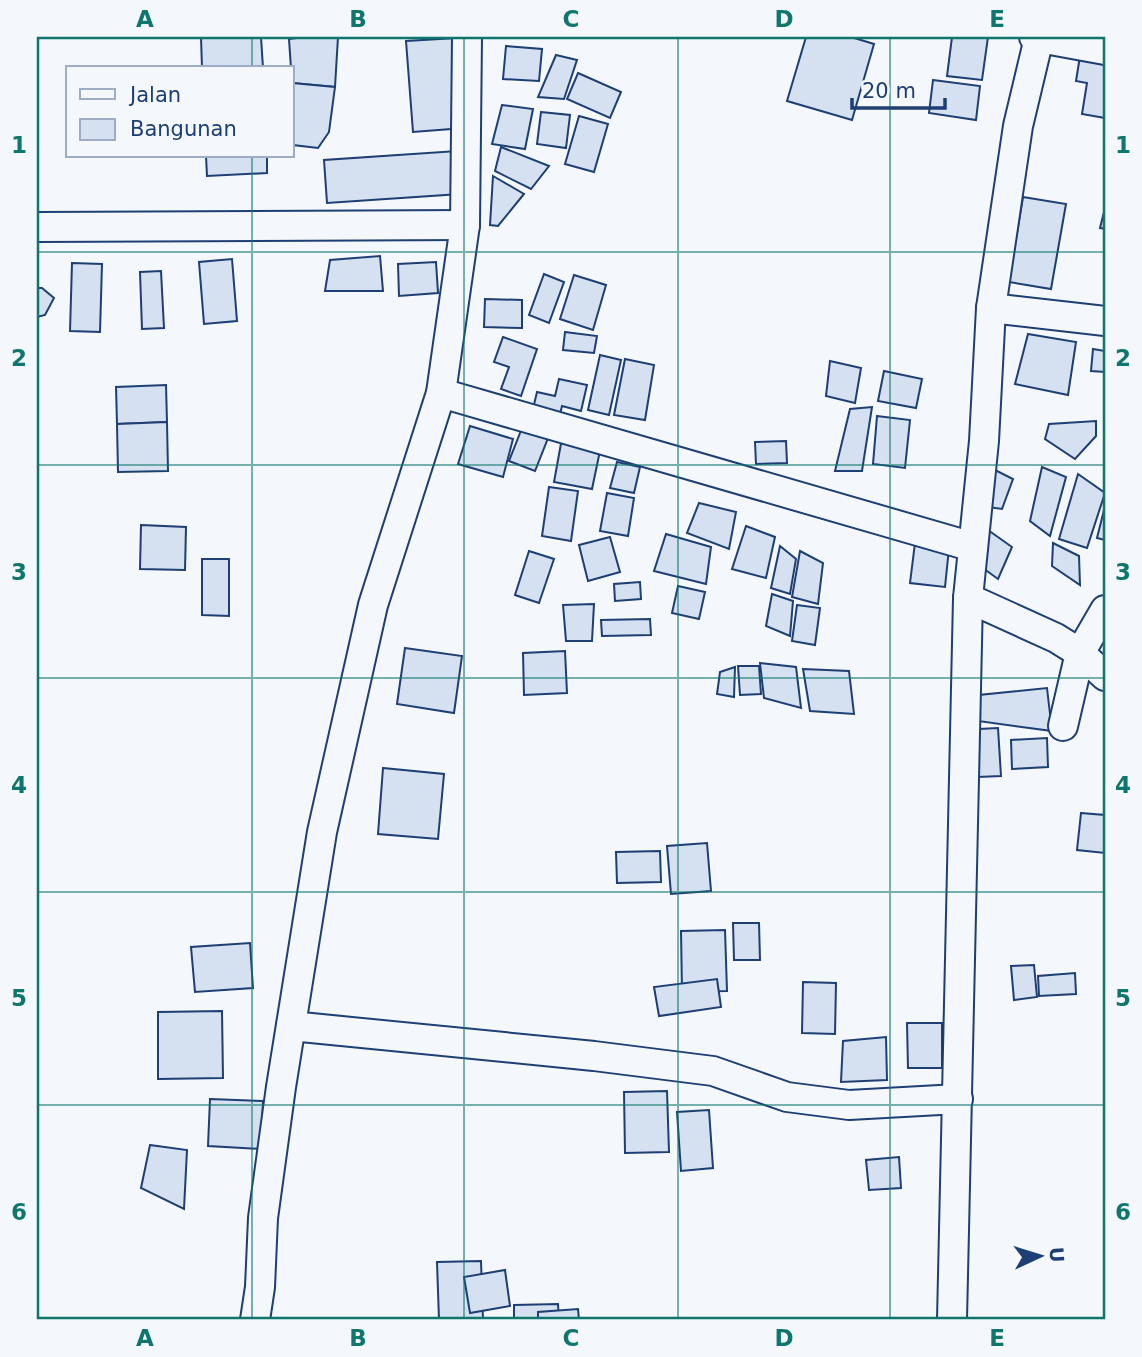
<svg xmlns="http://www.w3.org/2000/svg" width="1142" height="1357" font-family="'DejaVu Sans',sans-serif">
  <style>
    .building { fill: #d5e0f0; stroke: #1d3f73; stroke-width: 2 }
    .lines { fill: none; stroke-linecap: round; stroke-linejoin: round }
    .minor-casing { stroke: #1d3f73; stroke-width: 32 }
    .minor { stroke: #f4f7fb; stroke-width: 28 }
    .grid { fill: none; stroke: #0f766e; stroke-width: 2; stroke-opacity: 0.55 }
    .neatline { fill: none; stroke: #0f766e; stroke-width: 2.5 }
    .grid-label { font-size: 23px; text-anchor: middle; font-weight: bold; fill: #0f766e }
  </style>
  <rect width="100%" height="100%" fill="#f4f7fb"/>
  <g class="building">
    <polygon points="201,37 261,37 263,68 202,68"/>
    <polygon points="304,37 338,37 335,87 292,83 289,39"/>
    <polygon points="806,37 851,37 874,44 852,120 787,101"/>
    <polygon points="952,37 988,37 982,80 947,76"/>
    <polygon points="457,38 464,128 413,132 406,41"/>
    <polygon points="506,46 542,49 539,81 503,79"/>
    <polygon points="556,55 577,60 564,99 538,97"/>
    <polygon points="1080,56 1105,60 1105,118 1082,114 1087,83 1076,81"/>
    <polygon points="578,73 621,92 610,118 567,99"/>
    <polygon points="933,80 980,86 976,120 929,113"/>
    <polygon points="292,83 335,87 329,132 318,148 293,145"/>
    <polygon points="502,105 533,109 525,149 492,144"/>
    <polygon points="541,112 570,115 566,148 537,144"/>
    <polygon points="579,116 608,124 594,172 565,164"/>
    <polygon points="501,147 549,166 531,189 495,171"/>
    <polygon points="457,151 460,194 327,203 324,160"/>
    <polygon points="206,156 267,156 267,173 207,176"/>
    <polygon points="493,176 524,194 498,226 490,225"/>
    <polygon points="1023,197 1066,204 1051,289 1009,282"/>
    <polygon points="1105,208 1105,229 1100,228"/>
    <polygon points="380,256 383,291 325,291 330,260"/>
    <polygon points="232,259 237,321 204,324 199,262"/>
    <polygon points="436,262 438,293 399,296 398,264"/>
    <polygon points="72,263 102,264 100,332 70,331"/>
    <polygon points="161,271 164,328 142,329 140,272"/>
    <polygon points="544,274 564,282 549,323 529,315"/>
    <polygon points="574,275 606,285 593,330 560,319"/>
    <polygon points="37,288 42,288 54,298 45,315 37,317"/>
    <polygon points="485,299 522,300 522,328 484,327"/>
    <polygon points="565,332 597,336 594,353 563,350"/>
    <polygon points="1028,334 1076,342 1068,395 1015,384"/>
    <polygon points="503,337 537,349 521,396 501,389 509,367 494,362"/>
    <polygon points="1093,349 1105,351 1105,372 1091,371"/>
    <polygon points="600,355 621,360 609,415 588,410"/>
    <polygon points="625,359 654,365 645,420 614,415"/>
    <polygon points="830,361 861,368 855,403 826,396"/>
    <polygon points="884,371 922,379 916,408 878,401"/>
    <polygon points="559,379 587,385 581,411 562,406 559,418 532,413 537,392 555,396"/>
    <polygon points="166,385 167,422 117,424 116,387"/>
    <polygon points="872,407 862,471 835,471 850,409"/>
    <polygon points="877,416 910,420 905,468 873,464"/>
    <polygon points="1096,421 1096,436 1075,459 1045,439 1049,424"/>
    <polygon points="167,422 168,471 118,472 117,424"/>
    <polygon points="524,423 550,433 535,471 509,461"/>
    <polygon points="470,426 513,439 503,477 458,464"/>
    <polygon points="562,438 601,446 592,489 554,482"/>
    <polygon points="786,441 787,463 756,464 755,442"/>
    <polygon points="617,462 640,467 634,493 610,488"/>
    <polygon points="989,467 1013,479 1002,509 981,506"/>
    <polygon points="1042,467 1066,477 1050,536 1030,521"/>
    <polygon points="1078,474 1105,493 1087,548 1059,539"/>
    <polygon points="549,487 578,491 571,541 542,536"/>
    <polygon points="607,493 634,498 628,536 600,531"/>
    <polygon points="699,503 736,512 729,549 687,533"/>
    <polygon points="1105,506 1105,540 1097,538"/>
    <polygon points="141,525 186,527 185,570 140,569"/>
    <polygon points="746,526 775,537 766,578 732,569"/>
    <polygon points="988,530 1012,547 998,579 976,563"/>
    <polygon points="666,534 711,547 706,584 654,571"/>
    <polygon points="610,537 620,572 588,581 579,545"/>
    <polygon points="915,543 949,548 945,587 910,583"/>
    <polygon points="1053,543 1079,556 1080,585 1052,566"/>
    <polygon points="780,546 796,559 790,594 771,588"/>
    <polygon points="529,551 554,559 539,603 515,595"/>
    <polygon points="800,551 823,563 818,604 792,597"/>
    <polygon points="202,559 229,559 229,616 202,615"/>
    <polygon points="640,582 641,599 615,601 614,584"/>
    <polygon points="678,586 705,592 699,619 672,613"/>
    <polygon points="772,594 793,601 790,636 766,626"/>
    <polygon points="594,604 592,641 566,641 563,605"/>
    <polygon points="797,605 820,608 815,645 792,641"/>
    <polygon points="650,619 651,635 602,636 601,620"/>
    <polygon points="405,648 462,656 454,713 397,704"/>
    <polygon points="565,651 567,693 524,695 523,653"/>
    <polygon points="760,663 796,667 801,708 764,698"/>
    <polygon points="738,666 759,666 761,694 740,695"/>
    <polygon points="735,667 734,697 717,694 720,672"/>
    <polygon points="803,669 849,671 854,714 810,711"/>
    <polygon points="1047,688 1052,731 978,721 979,695"/>
    <polygon points="998,728 1001,776 978,777 979,729"/>
    <polygon points="1047,738 1048,767 1012,769 1011,740"/>
    <polygon points="383,768 444,774 438,839 378,834"/>
    <polygon points="1081,813 1105,815 1105,853 1077,850"/>
    <polygon points="707,843 711,891 671,894 667,846"/>
    <polygon points="660,851 661,882 617,883 616,852"/>
    <polygon points="733,923 759,923 760,960 734,960"/>
    <polygon points="725,930 727,991 682,992 681,931"/>
    <polygon points="250,943 253,988 195,992 191,947"/>
    <polygon points="1034,965 1037,997 1014,1000 1011,966"/>
    <polygon points="1075,973 1076,994 1039,996 1038,976"/>
    <polygon points="717,979 721,1007 659,1016 654,987"/>
    <polygon points="803,982 836,983 835,1034 802,1033"/>
    <polygon points="222,1011 223,1078 158,1079 158,1012"/>
    <polygon points="907,1023 942,1023 942,1068 908,1068"/>
    <polygon points="886,1037 887,1080 841,1082 843,1041"/>
    <polygon points="667,1091 669,1152 625,1153 624,1092"/>
    <polygon points="210,1099 263,1101 261,1149 208,1146"/>
    <polygon points="709,1110 713,1168 681,1171 677,1112"/>
    <polygon points="150,1145 187,1150 184,1209 141,1188"/>
    <polygon points="899,1157 901,1188 869,1190 866,1160"/>
    <polygon points="481,1261 483,1320 439,1320 437,1262"/>
    <polygon points="505,1270 510,1306 470,1313 464,1277"/>
    <polygon points="558,1304 559,1320 514,1320 514,1305"/>
    <polygon points="578,1309 579,1320 538,1320 538,1312"/>
  </g>
  <g class="lines">
    <g class="minor-casing">
      <g id="minor">
        <polyline points="1034,37 1105,50"/>
        <polyline points="37,227 465,225"/>
        <polyline points="991,308 1105,321"/>
        <polyline points="441,393 973,547"/>
        <polyline points="968,598 1056,638 1080,653 1105,610"/>
        <polyline points="1080,653 1105,676"/>
        <polyline points="1063,726 1080,653"/>
        <polyline points="291,1026 594,1056 713,1071 787,1097 849,1105 958,1099"/>
        <polyline points="255,1320 260,1287 263,1218 281,1087 322,832 373,605 441,393 465,225 467,37"/>
        <polyline points="952,1320 968,598 984,441 991,308 1018,126 1039,38"/>
      </g>
    </g>
    <use href="#minor" class="minor"/>
  </g>
  <path class="grid" d="M252,37v31M464,37v1283M678,37v1283M890,37v1283M252,156v1164M37,252h1068M37,465h1068M37,678h1068M37,892h1068M37,1105h1068"/>
  <rect width="1142" height="1357" fill="none" stroke="#f4f7fb" stroke-width="77"/>
  <rect x="66" y="66" width="228" height="91" fill="#f4f7fb" stroke="#9eadc5" stroke-width="2"/>
  <rect x="80" y="89" width="35" height="10" fill="#f4f7fb" stroke="#9eadc5" stroke-width="2"/>
  <text x="130" y="102" font-size="21" fill="#1d3f73">Jalan</text>
  <rect x="80" y="119" width="35" height="21" fill="#d5e0f0" stroke="#9eadc5" stroke-width="2"/>
  <text x="130" y="136" font-size="21" fill="#1d3f73">Bangunan</text>
  <g transform="translate(1040 1256) rotate(86)" stroke="#f4f7fb" stroke-width="5" paint-order="stroke">
  <path d="M0-5L12 26L0 18L-12 26Z" fill="#1d3f73"/>
  <text y="-10" font-size="19" font-weight="bold" text-anchor="middle" fill="#1d3f73">U</text>
  </g>
  <path d="M852 98v10h93v-10" fill="none" stroke="#1d3f73" stroke-width="3.5"/>
  <text x="862" y="98" font-size="21" fill="#1d3f73" stroke="#f4f7fb" stroke-width="5" paint-order="stroke">20 m</text>
  <rect x="38" y="38" width="1066" height="1280" class="neatline"/>
  <g class="grid-label">
    <text x="145" y="27">A</text>
    <text x="358" y="27">B</text>
    <text x="571" y="27">C</text>
    <text x="784" y="27">D</text>
    <text x="997" y="27">E</text>
    <text x="19" y="153">1</text>
    <text x="1123" y="153">1</text>
    <text x="19" y="366">2</text>
    <text x="1123" y="366">2</text>
    <text x="19" y="580">3</text>
    <text x="1123" y="580">3</text>
    <text x="19" y="793">4</text>
    <text x="1123" y="793">4</text>
    <text x="19" y="1006">5</text>
    <text x="1123" y="1006">5</text>
    <text x="19" y="1220">6</text>
    <text x="1123" y="1220">6</text>
    <text x="145" y="1346">A</text>
    <text x="358" y="1346">B</text>
    <text x="571" y="1346">C</text>
    <text x="784" y="1346">D</text>
    <text x="997" y="1346">E</text>
  </g>
</svg>
